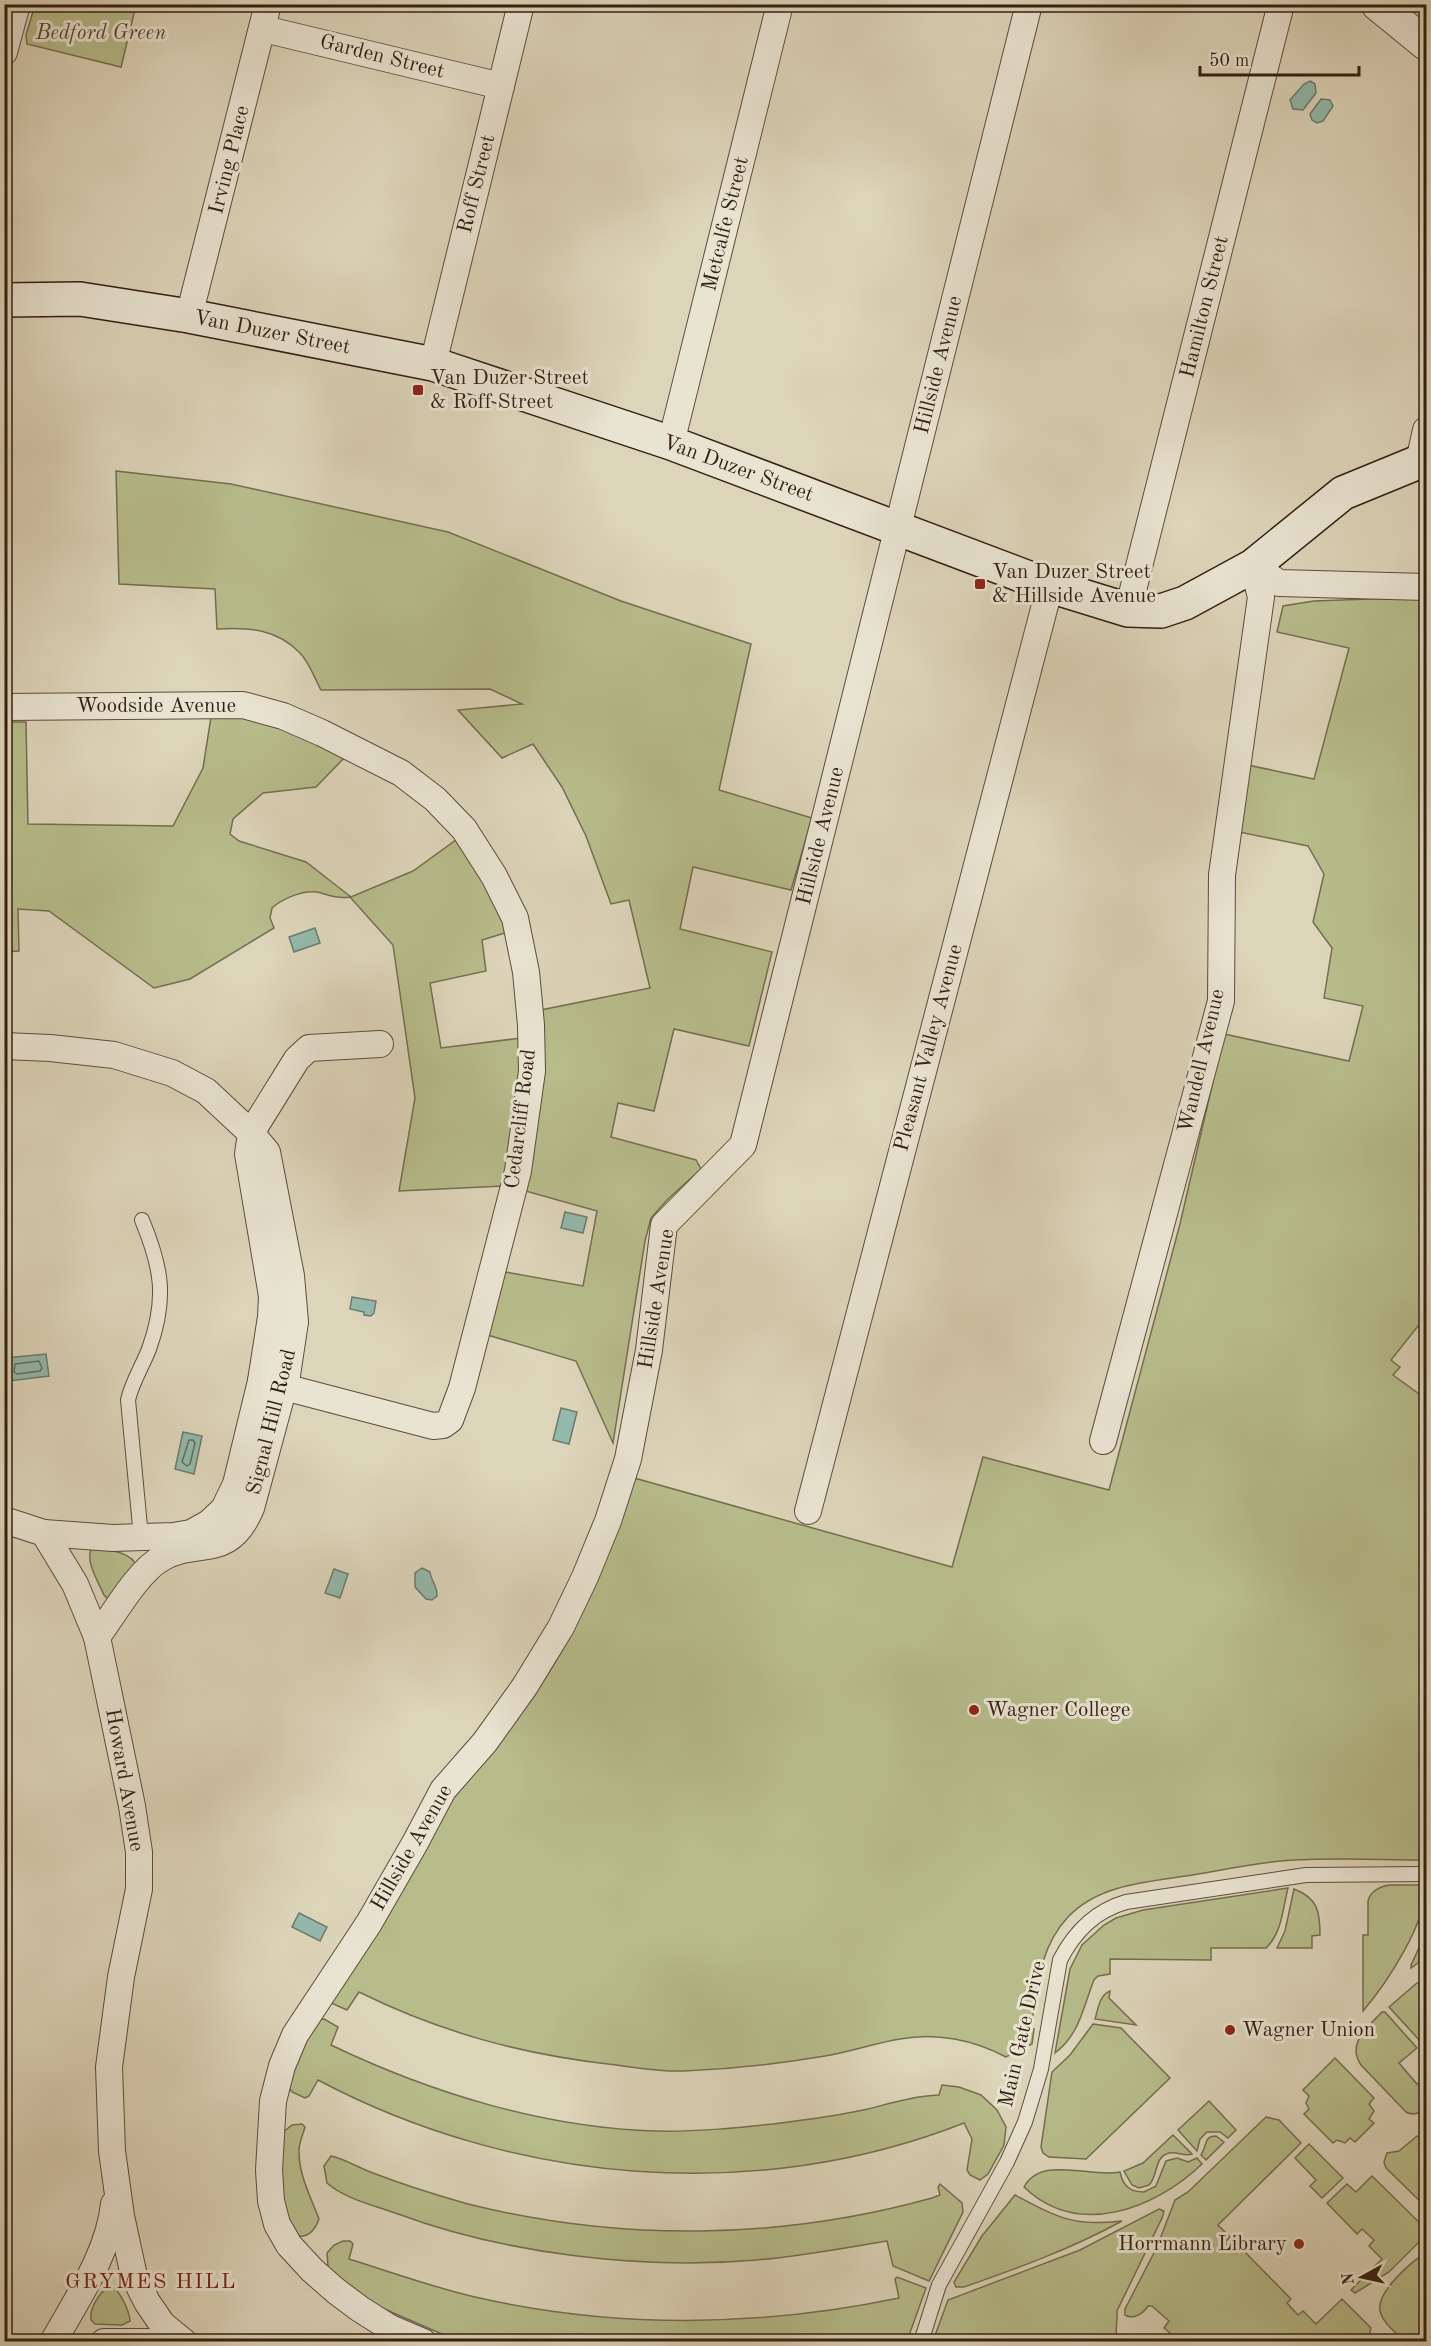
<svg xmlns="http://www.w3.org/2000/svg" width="1431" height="2346" font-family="'Old Standard TT',serif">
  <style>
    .green { fill: #b7bc8b; stroke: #756e4f; stroke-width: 1.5 }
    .water { fill: #93b9ac; stroke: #6d7b6f; stroke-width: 1.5 }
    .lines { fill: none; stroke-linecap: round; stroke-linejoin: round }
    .shore { stroke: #636c60; stroke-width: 1.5 }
    .service-casing { stroke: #5e4c3d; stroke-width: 16 }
    .minor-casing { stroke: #5e4c3d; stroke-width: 28 }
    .tertiary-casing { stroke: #5e4c3d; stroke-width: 34 }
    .secondary-casing { stroke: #331f13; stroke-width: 36 }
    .service { stroke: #e9e4d2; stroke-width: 14 }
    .minor { stroke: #e9e4d2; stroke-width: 26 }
    .tertiary { stroke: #e9e4d2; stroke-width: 32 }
    .secondary { stroke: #e9e4d2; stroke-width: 33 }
    .poi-dot { fill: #8f2418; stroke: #e9e4d2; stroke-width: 2 }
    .labels { text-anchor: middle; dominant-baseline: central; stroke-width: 6; stroke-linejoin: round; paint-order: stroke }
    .park-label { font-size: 21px; font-style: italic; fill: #544631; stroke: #e9e4d2 }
    .street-label { font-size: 21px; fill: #331f13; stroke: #e9e4d2 }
    .poi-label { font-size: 21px; fill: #331f13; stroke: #e9e4d2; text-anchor: start }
    .neighbourhood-label { font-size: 22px; letter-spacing: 1.5px; fill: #7a1f14; stroke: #e9e4d2 }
  </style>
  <rect width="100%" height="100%" fill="#ddd5ba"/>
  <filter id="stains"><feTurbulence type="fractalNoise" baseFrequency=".00333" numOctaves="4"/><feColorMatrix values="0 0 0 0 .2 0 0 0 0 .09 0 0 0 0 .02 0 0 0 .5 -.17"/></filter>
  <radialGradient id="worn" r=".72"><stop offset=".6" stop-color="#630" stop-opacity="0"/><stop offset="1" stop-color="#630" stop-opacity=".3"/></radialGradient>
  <g class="green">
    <polygon points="35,5 136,5 121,67 27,44 26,35"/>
    <path d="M116,471l115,13 217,48 173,69 130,43 -32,146 93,28 -21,72 -98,-23 -13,62 92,23 -23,94 -75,-17 -20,82 -36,-8 -7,34 85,23 5,9 -34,31 -16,18 -6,23 -32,202 -37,-82 -92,-27 16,-63 83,15 14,-75 -75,-21 19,-180 109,-22 -21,-88 -18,4 -25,-68 -24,-49 -29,-43 -31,14 -44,-48 64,-6 -32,-15 -169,1c-6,-11 -12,-28 -21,-37 -23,-24 -51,-26 -83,-24l-2,-40 -96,-5z"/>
    <path d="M1426,597v735l-8,-6 -27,34 9,7 -7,8 33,24v461c-48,0 -97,-3 -145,1 -32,3 -64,10 -95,15 -41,6 -88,9 -118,41 -29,31 -31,71 -37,111l3,1 -2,15 -26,13c-32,-17 -70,-25 -106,-18 -25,4 -50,13 -75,17 -47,8 -94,13 -141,15 -23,1 -45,-3 -68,-6 -92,-10 -174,-32 -257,-73l-12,18 -16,-7 102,-183 103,-127 20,-32 18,-34 53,-151 325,91 31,-110 126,33 71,-266 44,-190 125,27 14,-55 -39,-8 8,-50 -19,-26 11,-48 -16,-28 -69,-14 4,-68 71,15 35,-131 -72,-16 6,-26 31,-5z"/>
    <path d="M243,716l38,11 65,29 -30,31 -53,6 -30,26 -3,15 9,7 67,21 45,35 62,-26 43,-31 19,22 33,70 -26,8 4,31 -56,12 11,65 80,-10 -2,49 -16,99 -104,5 16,-93 -22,-153 -43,-48c-13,2 -20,-2 -33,-5 -15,-2 -35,7 -45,16l-2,10 4,10 -84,51 -36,9 -105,-77 -31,-2 1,42 -14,1v-230h21l2,102 145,2 30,-58 8,-51z"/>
    <path d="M92,1548c13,2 42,3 44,19l-28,32 -4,-4c-5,-12 -20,-35 -12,-47z"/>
    <path d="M1390,1885h36c1,37 -39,98 -63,126v-76h5v-34c2,-10 13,-15 22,-16z"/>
    <path d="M1288,1888c-5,20 -6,45 -22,60h-55v12l-101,-1v15l-12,2 -4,4c-11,27 -14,54 -39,73l15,-84 12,-24 22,-20 12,-7 27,-8z"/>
    <path d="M1294,1889c24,9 26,23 26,46l-8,1v12h-35l8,-17z"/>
    <polygon points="1426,1933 1426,1957 1411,1968 1411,1965"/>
    <polygon points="1417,1983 1426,1983 1426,2040 1422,2043 1389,2007"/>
    <path d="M1110,1991l-1,7 27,27 -41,-6c3,-9 4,-24 15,-28z"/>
    <path d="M1382,2012h3l32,36 -18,15 18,21 9,-4v29c-7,4 -13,7 -20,3l-45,-47c-15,-22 7,-38 21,-53z"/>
    <path d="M324,2019l14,8 -7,18c100,48 214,83 324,86 40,1 79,-3 118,-7 32,-4 64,-8 95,-15 24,-6 46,-13 71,-14l3,-10 17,2 22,8 16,15 9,17 -2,18 -16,29 -8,6 -10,-5 -3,-5 5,-31 -8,-16c-208,82 -450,61 -646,-43l-9,16 -4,2 -13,-6 -3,-4 11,-41 18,-27z"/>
    <polygon points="1093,2024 1121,2028 1170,2078 1086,2159 1049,2157 1043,2153 1041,2147 1052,2072 1070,2055"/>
    <polygon points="1335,2058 1374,2098 1369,2104 1374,2111 1369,2119 1374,2123 1355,2142 1350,2138 1345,2143 1337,2140 1333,2143 1304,2114 1309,2109 1306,2103 1309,2096 1303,2090"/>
    <polygon points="1209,2101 1236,2130 1228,2138 1220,2132 1207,2132 1200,2139 1197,2151 1178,2130"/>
    <path d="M1266,2117l13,3 22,23 -83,82 12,12 -5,5 11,11 5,-5 50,51 -4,4 11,12 5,-4 13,13 26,-25 29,29 -3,13h-189l-15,-13 5,-7 -17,-15h-4c-5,8 -15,14 -23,9v-6l32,-62 18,-47 13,-8z"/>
    <path d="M302,2124l3,3c-2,8 -6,15 -6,23 -1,23 12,48 20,69 -4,11 -10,19 -22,17l-16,-30 1,-73 10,-8z"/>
    <path d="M1173,2135l19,19c-8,3 -15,-3 -23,-1 -16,5 -10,22 -20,32l-10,3 -7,-3 -8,-14 19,-8z"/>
    <path d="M1216,2136l8,6 -18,18 -5,-5c6,-8 2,-19 15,-19z"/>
    <polygon points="1417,2136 1426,2140 1426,2207 1386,2168 1384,2162 1387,2153 1399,2151"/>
    <polygon points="1309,2144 1343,2178 1322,2198 1310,2186 1316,2180 1295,2158"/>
    <path d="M331,2156c14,3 28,12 42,17 31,12 63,22 95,31 152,38 313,36 464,-6l8,-3 -2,-8 2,-3 22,19 1,9 -34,69 -36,-15 -6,-25c-43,7 -86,15 -130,19 -115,10 -251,-6 -359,-46 -22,-8 -53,-15 -71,-31l-3,-17z"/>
    <path d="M1177,2158l11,4 9,-4 5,6c-47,45 -124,75 -178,23 17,-32 67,-9 96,-15 3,14 10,20 24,20l12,-6 10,-25z"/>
    <polygon points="1372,2176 1426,2229 1426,2235 1389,2272 1355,2293 1351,2290 1382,2259 1369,2246 1374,2240 1362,2229 1357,2234 1327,2203 1347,2184 1356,2192"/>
    <path d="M1015,2195c42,22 58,32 107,26 -51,28 -104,47 -158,66h-8l-2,-5 28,-46z"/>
    <path d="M1159,2209l5,2 -2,7 -45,93c1,10 -3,20 1,30h-185l15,-41 132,-50z"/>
    <path d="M343,2241h7l3,3 -4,15c42,13 83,28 126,38 140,32 285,30 424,1l-4,-19 2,-2 29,11 -19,53h-449l-83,-36 -42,-30 -5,-8 -1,-14 7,-8z"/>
    <path d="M1426,2253v88l-22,-1c-9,-8 -21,-17 -24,-29 -4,-19 32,-50 46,-58z"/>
    <path d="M112,2286c9,7 17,24 18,35l-8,4 -27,-1 -4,-4c-2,-11 10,-32 21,-34z"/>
  </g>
  <g class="water">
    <polygon points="1310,81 1315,84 1316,93 1303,110 1293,109 1290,100 1304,84"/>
    <polygon points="1321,99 1330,100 1333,106 1323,121 1317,123 1312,120 1310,114"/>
    <polygon points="315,928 320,943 294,952 289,937"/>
    <polygon points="565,1212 587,1217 583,1233 561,1228"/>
    <polygon points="352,1297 376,1301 374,1313 371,1316 364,1315 364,1312 350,1309"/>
    <polygon points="46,1354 49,1376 9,1381 6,1358"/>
    <polygon points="561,1408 577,1412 569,1444 553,1440"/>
    <polygon points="183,1432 202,1436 194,1474 175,1469"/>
    <path d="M422,1568l8,4c1,9 8,15 7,24l-5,4 -6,-1 -11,-12v-14z"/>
    <polygon points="334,1569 348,1574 340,1598 325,1593"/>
    <polygon points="299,1913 327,1927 320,1941 292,1927"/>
  </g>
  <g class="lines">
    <g class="shore">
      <polygon points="39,1361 42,1368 40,1371 17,1374 14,1372 15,1364"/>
      <polygon points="189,1440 193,1440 195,1443 190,1464 187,1466 182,1462"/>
    </g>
    <g class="service-casing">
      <g id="service">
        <path d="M141,1537l-13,-137c4,-18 14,-33 21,-51 18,-50 13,-81 -7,-129"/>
        <path d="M921,2342l18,-57 68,-123 18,-40 16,-53 19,-109c15,-29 35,-49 66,-58l180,-27 120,-1"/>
      </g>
    </g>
    <g class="minor-casing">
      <g id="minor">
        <polyline points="264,29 501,86"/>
        <polyline points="4,52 17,4"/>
        <polyline points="189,316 268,4"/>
        <polyline points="433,364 521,4"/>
        <polyline points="671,443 780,4"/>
        <polyline points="1419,462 1426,430"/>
        <polyline points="1253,566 1279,583 1426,587"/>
        <polyline points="1128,610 1281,4"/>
        <polyline points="4,707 243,705 283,716 322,733 401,773 435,799 464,829 494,876 515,918 526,972 531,1025 532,1071 518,1171 462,1388 450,1420 443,1425 433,1426 261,1381"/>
        <polyline points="4,1046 50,1048 114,1055 172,1073 206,1091 251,1133 248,1154 272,1296 271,1317 261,1381 236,1484 224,1509 209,1523 191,1533 173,1536 113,1538 44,1533"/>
        <polyline points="1103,1441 1221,1001 1222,875 1261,597 1253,566"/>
        <polyline points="808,1511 1050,586"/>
        <polyline points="4,1520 44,1533 75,1584 97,1637 132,1806 139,1852 139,1889 121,1977 109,2067 112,2151 121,2216 134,2276 147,2302 162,2324 184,2342"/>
        <path d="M97,1637c17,-23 41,-66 65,-79 36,-21 66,4 89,-50l36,-133 8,-53 -4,-46 -24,-124 -16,-19 46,-74 12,-11 71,-4"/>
        <path d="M53,2342c24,-43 56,-89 61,-138"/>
        <polyline points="104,2342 148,2342"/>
        <polyline points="423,2342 390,2328 360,2309 336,2291 312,2270 289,2245 277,2224 271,2201 269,2170 273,2101 282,2066 295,2035 369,1923 415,1843 443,1790 485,1742 525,1686 561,1627 585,1577 608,1521 628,1459 649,1350 664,1225 743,1145 1029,4"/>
      </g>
    </g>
    <g class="tertiary-casing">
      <polyline id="tertiary" points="1377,4 1426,44"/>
    </g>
    <g class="secondary-casing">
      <polyline id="secondary" points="4,300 80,299 189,316 433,364 671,443 1050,586 1128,610 1161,611 1185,603 1253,566 1343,493 1426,459"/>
    </g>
    <use href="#service" class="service"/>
    <use href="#minor" class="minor"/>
    <use href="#tertiary" class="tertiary"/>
    <use href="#secondary" class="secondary"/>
  </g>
  <g class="poi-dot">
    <rect x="412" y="384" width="12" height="12" rx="3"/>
    <rect x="974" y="578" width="12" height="12" rx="3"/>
    <circle cx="974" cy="1710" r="6"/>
    <circle cx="1230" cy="2030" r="6"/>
    <circle cx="1299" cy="2244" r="6"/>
  </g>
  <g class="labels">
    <g class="park-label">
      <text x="101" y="33">Bedford Green</text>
    </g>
    <g class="street-label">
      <text transform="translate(382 57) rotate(14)">Garden Street</text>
      <text transform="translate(230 160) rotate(-76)">Irving Place</text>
      <text transform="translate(477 184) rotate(-76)">Roff Street</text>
      <text transform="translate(726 224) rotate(-76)">Metcalfe Street</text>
      <text transform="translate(1205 307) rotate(-76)">Hamilton Street</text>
      <text transform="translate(272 333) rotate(11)">Van Duzer Street</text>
      <text transform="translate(939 365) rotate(-76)">Hillside Avenue</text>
      <text transform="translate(738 469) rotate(20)">Van Duzer Street</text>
      <text x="156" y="706">Woodside Avenue</text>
      <text transform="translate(821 836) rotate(-76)">Hillside Avenue</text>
      <text transform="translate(929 1048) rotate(-75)">Pleasant Valley Avenue</text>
      <text transform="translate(1202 1061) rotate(-77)">Wandell Avenue</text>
      <text transform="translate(521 1119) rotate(-83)">Cedarcliff Road</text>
      <text transform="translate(657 1299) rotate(-81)">Hillside Avenue</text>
      <text transform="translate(272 1422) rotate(-76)">Signal Hill Road</text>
      <text transform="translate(124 1780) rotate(80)">Howard Avenue</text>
      <text transform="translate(412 1848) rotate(-60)">Hillside Avenue</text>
      <text transform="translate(1023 2034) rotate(-77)">Main Gate Drive</text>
    </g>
    <g class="poi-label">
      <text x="430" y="378">Van Duzer Street<tspan x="430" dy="24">&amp; Roff Street</tspan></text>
      <text x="992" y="572">Van Duzer Street<tspan x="992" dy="24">&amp; Hillside Avenue</tspan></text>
      <text x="986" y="1710">Wagner College</text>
      <text x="1242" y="2030">Wagner Union</text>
      <text x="1287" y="2244" text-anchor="end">Horrmann Library</text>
    </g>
    <g class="neighbourhood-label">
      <text x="151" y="2282">GRYMES HILL</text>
    </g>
  </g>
  <rect width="1431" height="2346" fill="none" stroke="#ddd5ba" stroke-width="24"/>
  <rect x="6" y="6" width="1419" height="2334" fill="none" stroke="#331f13" stroke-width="3"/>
  <rect x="12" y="12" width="1407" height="2322" fill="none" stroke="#331f13" stroke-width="1.5"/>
  <g transform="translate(1362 2277) rotate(262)" stroke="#e9e4d2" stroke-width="4.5" paint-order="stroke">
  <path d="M0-4.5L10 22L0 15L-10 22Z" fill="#331f13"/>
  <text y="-9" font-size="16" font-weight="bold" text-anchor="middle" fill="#331f13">N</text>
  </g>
  <path d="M1200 66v9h159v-9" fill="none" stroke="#331f13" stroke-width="3"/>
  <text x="1209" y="66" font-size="18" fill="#331f13" stroke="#e9e4d2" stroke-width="4.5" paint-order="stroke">50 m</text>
  <rect width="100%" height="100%" filter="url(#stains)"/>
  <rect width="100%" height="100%" fill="url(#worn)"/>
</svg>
